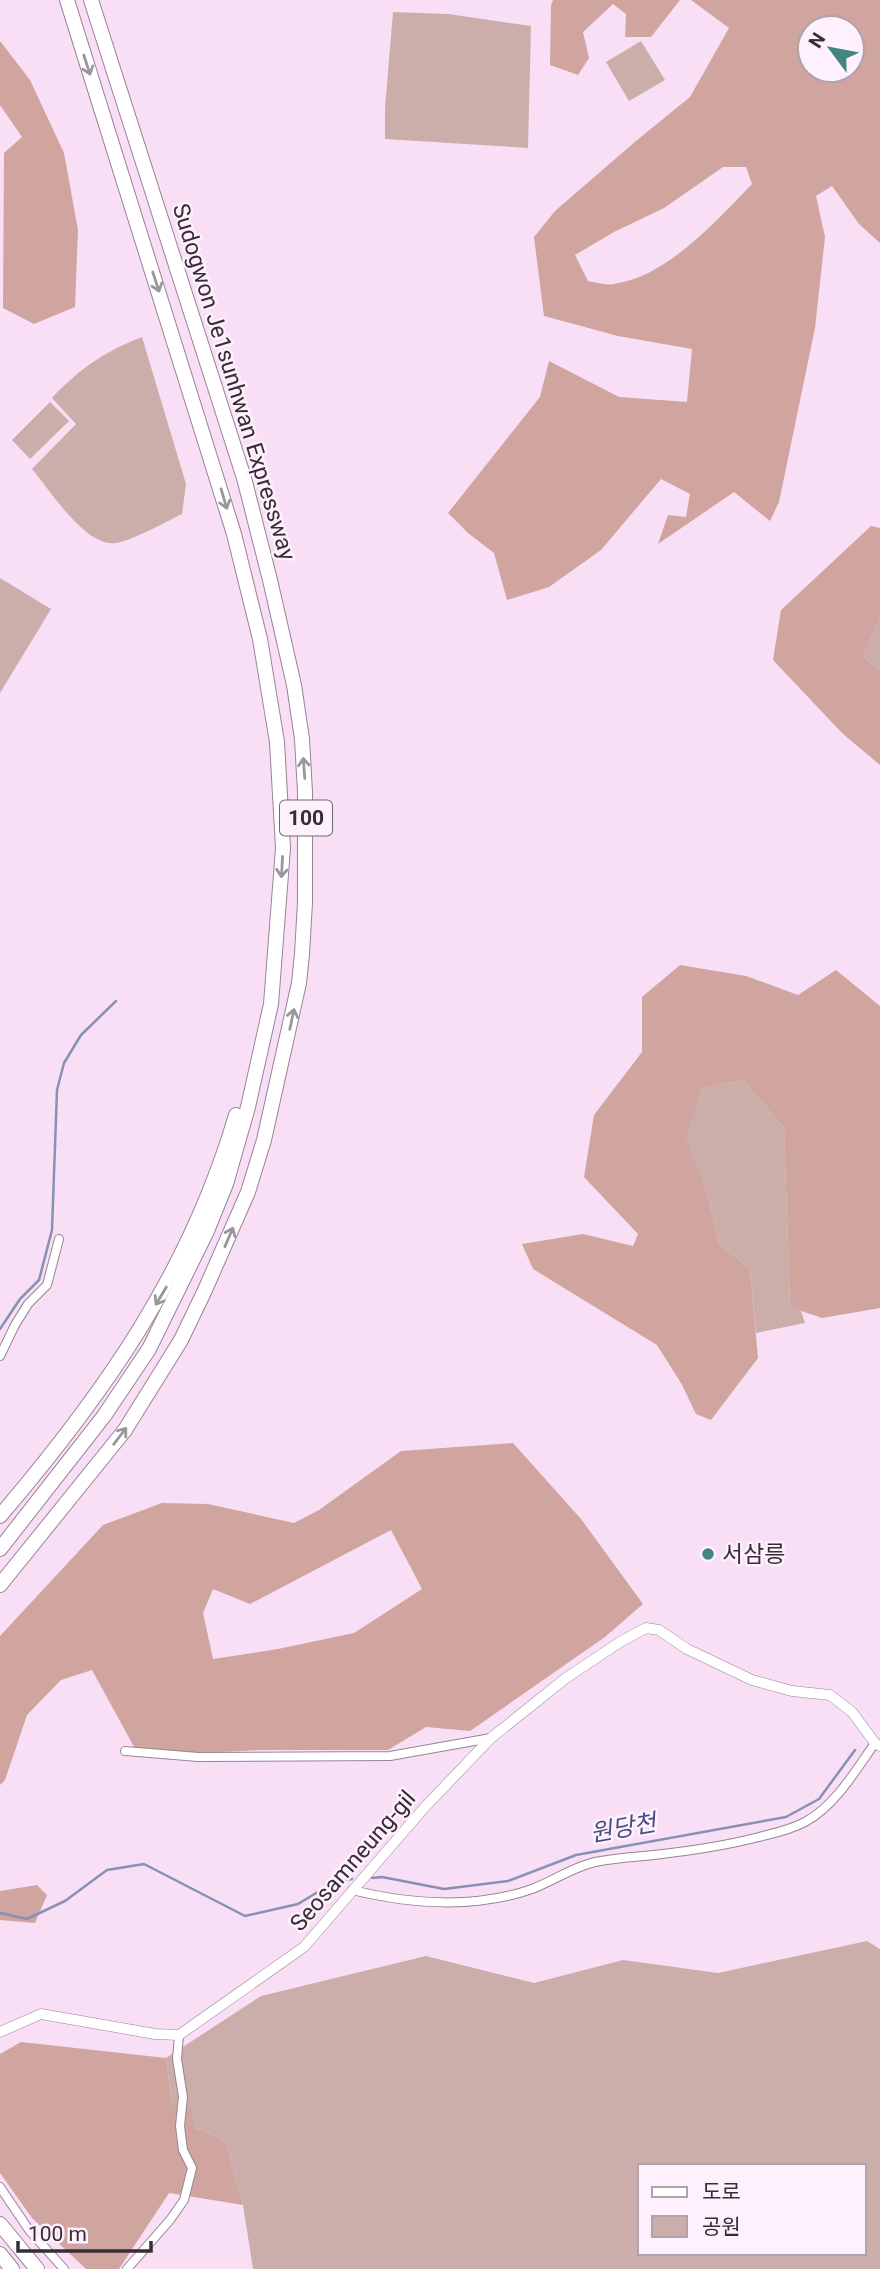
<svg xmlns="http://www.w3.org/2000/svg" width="880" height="2269" font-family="Roboto,'Noto Sans KR',sans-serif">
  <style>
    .green { fill: #cbada9; fill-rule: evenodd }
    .forest { fill: #d0a49f; fill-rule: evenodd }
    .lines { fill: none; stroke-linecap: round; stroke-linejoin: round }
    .stream { stroke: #8791b3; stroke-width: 2.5 }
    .minor-casing { stroke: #998397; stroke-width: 10 }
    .tertiary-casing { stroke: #998397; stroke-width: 11 }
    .motorway-casing { stroke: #998397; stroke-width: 16 }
    .minor { stroke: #fff; stroke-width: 8 }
    .tertiary { stroke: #fff; stroke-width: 10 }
    .motorway { stroke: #fff; stroke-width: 14 }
    .oneway { stroke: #9a969a }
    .poi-dot { fill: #418780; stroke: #fff0fd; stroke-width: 2.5 }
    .labels { text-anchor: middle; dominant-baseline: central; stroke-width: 5; stroke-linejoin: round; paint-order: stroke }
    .shield { fill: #fff0fd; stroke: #726871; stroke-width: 2 }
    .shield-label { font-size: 21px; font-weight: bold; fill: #362d35 }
    .street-label { font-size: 23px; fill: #362d35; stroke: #fff0fd }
    .poi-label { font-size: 23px; fill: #362d35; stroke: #fff0fd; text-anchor: start }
    .water-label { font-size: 24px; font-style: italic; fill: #434f80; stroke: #fff0fd }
  </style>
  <rect width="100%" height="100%" fill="#f8dff5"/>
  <g class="green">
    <polygon points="393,12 448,14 531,26 528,148 385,139 385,108"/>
    <polygon points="641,41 665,80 629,101 606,62"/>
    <path d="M142,337l44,147 -4,30c-17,8 -48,26 -66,29 -30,5 -66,-53 -84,-74l44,-45 -24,-26c26,-28 53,-47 90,-61z"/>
    <polygon points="50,402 69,421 30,459 12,440"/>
    <polygon points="0,578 51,609 0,693"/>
    <polygon points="880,616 880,670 863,657"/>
    <polygon points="743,1080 784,1128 790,1306 801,1311 805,1323 756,1333 750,1269 719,1243 708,1195 685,1139 701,1089"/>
    <path d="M867,1941l13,8v320h-627l-10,-64 -16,-59 -11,-10 -21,-8 -23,-23 -6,-47 95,-62 165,-40 108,27 89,-23 95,13zM640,2166h224v87h-224z"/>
  </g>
  <g class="forest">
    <polygon points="553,0 680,0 651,37 625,37 626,14 613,4 583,32 589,58 578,75 550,65 551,5"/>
    <path d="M691,0h189v243l-21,-19 -27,-38 -16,10 9,41 -10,91 -36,174 -9,19 -36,-29 -76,52 10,-29 18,2 4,-23 -29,-15 -60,71 -52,37 -42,13 -13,-47 -26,-20 -20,-20 92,-116 9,-36 70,36 68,5 5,-53 -74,-13 -74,-20 -10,-79 21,-26 81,-70 54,-44 39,-69zM810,28h42v42h-42zM723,167h23l6,17c-37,38 -84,92 -138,100 -8,2 -18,-2 -26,-3l-13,-26 39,-23 50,-24z"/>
    <polygon points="0,41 30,80 64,153 78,230 75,307 34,324 3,308 4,153 22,137 0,105"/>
    <polygon points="871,526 880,528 880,616 863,657 880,670 880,765 843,734 773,660 781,610"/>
    <polygon points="680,965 746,976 798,995 836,970 880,1006 880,1308 822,1318 790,1307 784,1128 743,1080 701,1089 686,1139 708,1195 719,1243 750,1269 758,1358 711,1420 696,1414 681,1383 657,1345 533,1269 522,1244 583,1234 633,1246 638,1234 584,1177 594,1115 642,1052 642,997"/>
    <path d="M513,1443l68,76 62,85 -38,33 -135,94 -44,-4 -38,23h-129l-120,6 -47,-86 -31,10 -34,35 -22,65 -5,5v-149l103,-111 59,-22 46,1 86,19 25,-13 82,-59zM391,1530l31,59 -68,44 -76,16 -65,10 -10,-46 10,-24 37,15z"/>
    <polygon points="37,1885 47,1895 35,1923 0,1920 0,1891"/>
    <polygon points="21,2042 166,2058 172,2105 191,2110 195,2128 216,2136 227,2146 243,2205 169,2193 119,2269 86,2269 32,2218 0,2173 0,2054"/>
  </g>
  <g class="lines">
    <g class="stream">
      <polyline points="0,1329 20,1299 39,1280 52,1230 57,1090 64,1063 81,1035 116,1001"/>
      <polyline points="372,1878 382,1877 444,1889 508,1881 576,1855 786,1817 819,1799 855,1750"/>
      <polyline points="0,1913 27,1919 65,1901 107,1870 144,1864 245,1916 298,1904 336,1881 352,1879"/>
    </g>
    <g class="minor-casing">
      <g id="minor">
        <polyline points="0,1356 15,1325 28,1304 47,1285 59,1239"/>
        <polyline points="125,1751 198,1757 390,1756 491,1738"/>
        <path d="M352,1890c58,14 123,19 180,-1 21,-8 41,-22 63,-27 19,-4 40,-5 59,-7 36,-4 70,-9 105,-18 16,-4 31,-7 46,-15 30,-16 51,-52 70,-79"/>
        <polyline points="0,2187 29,2230 64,2269"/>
        <polyline points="127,2269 170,2220 184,2200 192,2168 183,2150 180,2126 183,2097 177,2059 179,2035"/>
      </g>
    </g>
    <g class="tertiary-casing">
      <polyline id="tertiary" points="0,2032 41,2014 155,2034 179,2035 304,1947 424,1808 491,1738 566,1678 620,1642 646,1628 659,1630 687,1649 752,1680 792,1691 830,1695 852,1712 875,1743 880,1746"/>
    </g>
    <g class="motorway-casing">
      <g id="motorway">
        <path d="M0,1516c105,-123 190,-244 236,-401"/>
        <polyline points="0,1549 104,1416 149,1349 207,1231 226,1184 248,1107 271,1004 283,848 277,742 260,639 234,534 67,0"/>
        <polyline points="0,1585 125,1430 181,1340 205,1290 248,1192 264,1140 299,983 302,954 305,902 305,792 302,739 294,685 270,580 244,478 91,0"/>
        <polyline points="0,2224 37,2269"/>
        <polyline points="0,2254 12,2269"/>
      </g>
    </g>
    <use href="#minor" class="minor"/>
    <use href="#tertiary" class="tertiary"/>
    <use href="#motorway" class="motorway"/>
  </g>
  <defs><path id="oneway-shaft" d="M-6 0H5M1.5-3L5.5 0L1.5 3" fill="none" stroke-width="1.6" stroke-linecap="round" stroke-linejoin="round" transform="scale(1.75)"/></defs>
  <g class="oneway">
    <use href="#oneway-shaft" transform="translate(87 65) rotate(72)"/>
    <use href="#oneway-shaft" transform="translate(156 282) rotate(72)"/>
    <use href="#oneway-shaft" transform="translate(224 499) rotate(74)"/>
    <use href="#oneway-shaft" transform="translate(304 768) rotate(-94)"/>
    <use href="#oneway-shaft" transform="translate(282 867) rotate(93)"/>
    <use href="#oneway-shaft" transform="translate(292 1019) rotate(-78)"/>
    <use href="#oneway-shaft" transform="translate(229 1237) rotate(-67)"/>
    <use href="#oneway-shaft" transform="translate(161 1296) rotate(121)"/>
    <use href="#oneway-shaft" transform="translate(120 1436) rotate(-53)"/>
  </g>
  <circle class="poi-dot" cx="708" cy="1554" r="7"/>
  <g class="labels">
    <rect class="shield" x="280" y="800.5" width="52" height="35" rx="5"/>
    <g class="shield-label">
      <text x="306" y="818">100</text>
    </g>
    <g class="street-label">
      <text transform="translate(234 382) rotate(73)">Sudogwon Je1sunhwan Expressway</text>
      <text transform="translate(353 1861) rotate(-49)">Seosamneung-gil</text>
    </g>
    <g class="poi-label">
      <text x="722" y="1554">서삼릉</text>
    </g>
    <g class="water-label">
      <text transform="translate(623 1828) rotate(-10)">원당천</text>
    </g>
  </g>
  <rect x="638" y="2164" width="228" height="91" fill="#fff0fd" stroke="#afa2ad" stroke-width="2"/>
  <rect x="652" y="2187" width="35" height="10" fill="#ffffff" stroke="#afa2ad" stroke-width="2"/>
  <text x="702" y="2199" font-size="21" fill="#362d35">도로</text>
  <rect x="652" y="2216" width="35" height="21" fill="#cbada9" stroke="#afa2ad" stroke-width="2"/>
  <text x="702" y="2234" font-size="21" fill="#362d35">공원</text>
  <g transform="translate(831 49) rotate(302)"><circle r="33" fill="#fff0fd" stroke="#afa2ad" stroke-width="2"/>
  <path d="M0-5L12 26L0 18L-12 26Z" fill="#418780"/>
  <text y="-10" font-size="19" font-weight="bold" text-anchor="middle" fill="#362d35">N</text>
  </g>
  <path d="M18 2241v10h133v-10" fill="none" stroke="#362d35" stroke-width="3.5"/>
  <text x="28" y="2241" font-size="21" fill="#362d35" stroke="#fff0fd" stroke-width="5" paint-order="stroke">100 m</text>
</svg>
